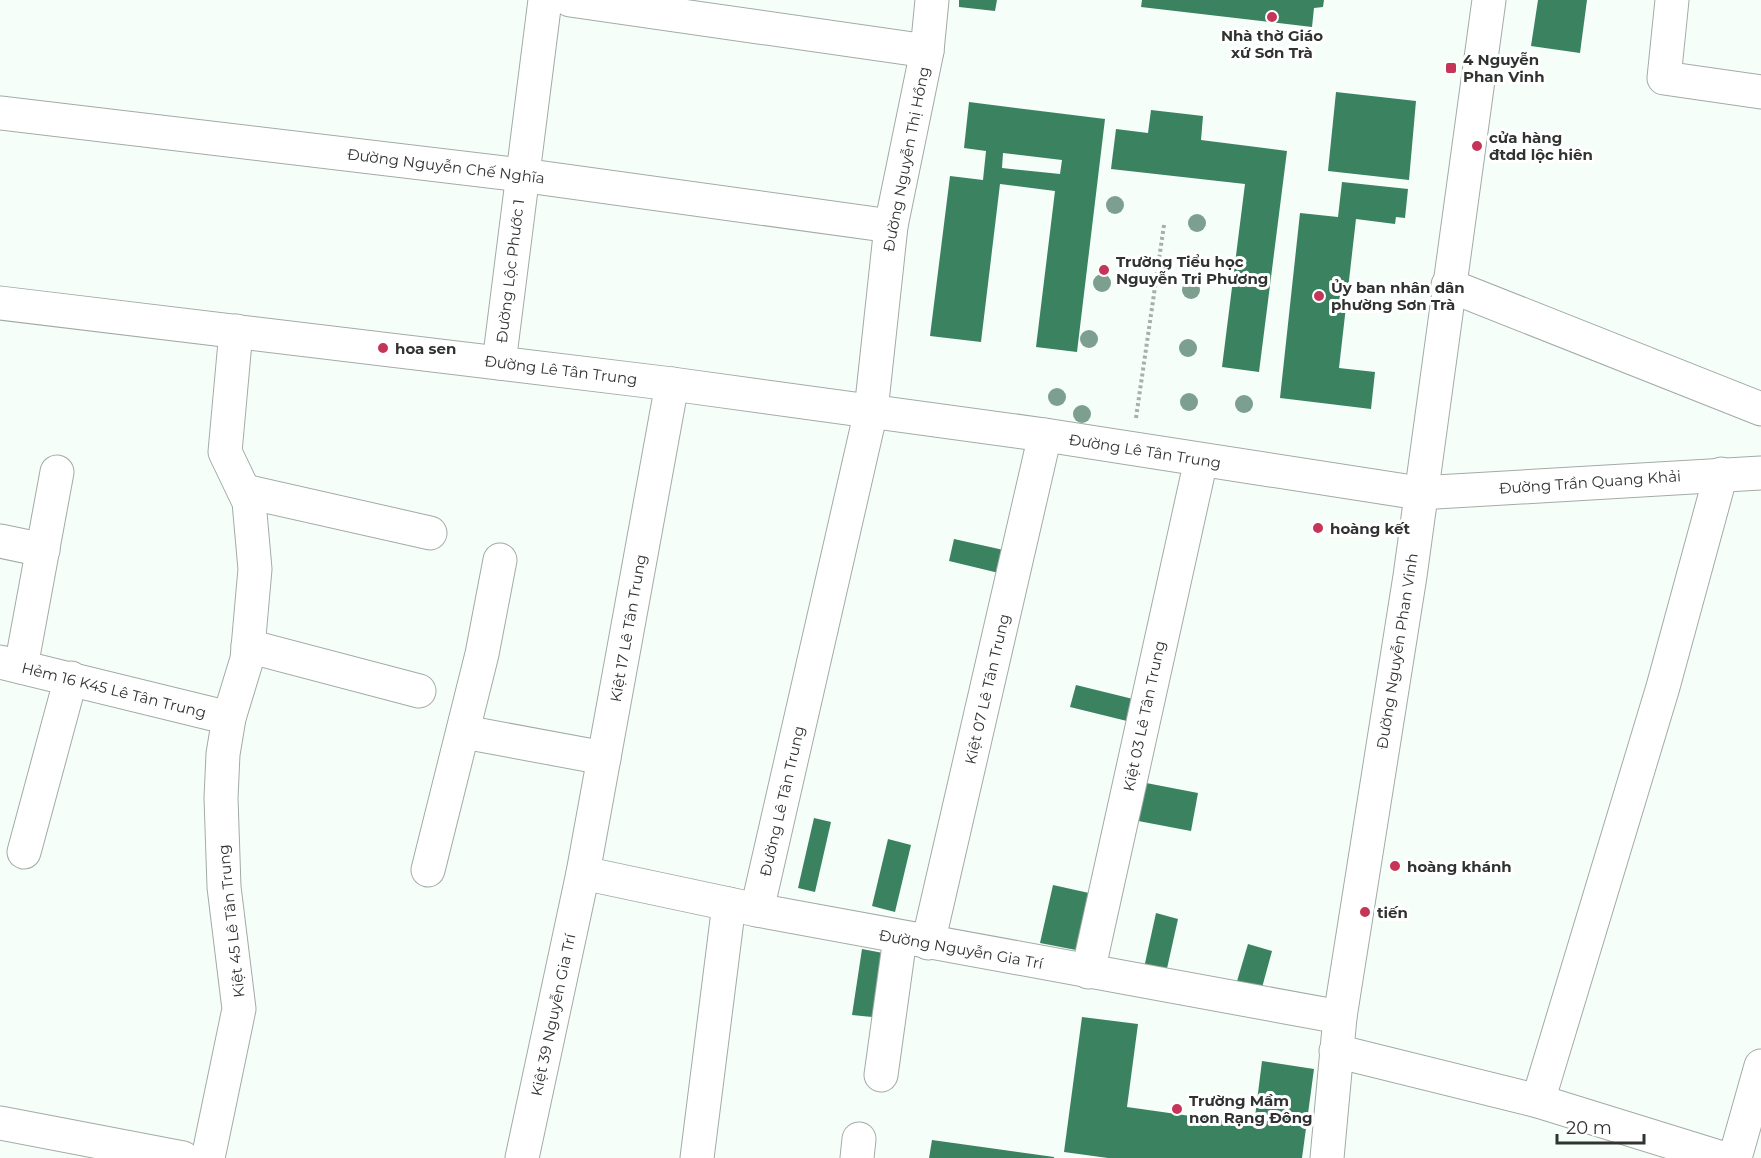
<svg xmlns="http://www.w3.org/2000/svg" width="1761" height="1158" font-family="Montserrat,sans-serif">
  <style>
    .building { fill: #3b8261; fill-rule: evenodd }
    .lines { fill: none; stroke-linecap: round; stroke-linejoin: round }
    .minor-casing { stroke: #a3aba6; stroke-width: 35 }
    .path { stroke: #a8aeab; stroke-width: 4; stroke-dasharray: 3 3; stroke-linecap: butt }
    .minor { stroke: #fff; stroke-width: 33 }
    .tree { fill: #7d9f90 }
    .poi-dot { fill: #c53558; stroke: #fff; stroke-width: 2 }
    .labels { text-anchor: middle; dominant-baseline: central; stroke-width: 6; stroke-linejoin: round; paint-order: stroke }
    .poi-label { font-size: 15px; font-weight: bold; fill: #303331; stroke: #fff; text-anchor: start }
    .street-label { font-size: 15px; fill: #303331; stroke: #fff }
  </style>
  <rect width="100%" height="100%" fill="#f5fef9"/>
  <g class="building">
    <polygon points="959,0 997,0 995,11 959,7"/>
    <polygon points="1142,0 1324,0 1323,7 1314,8 1312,27 1141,7"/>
    <polygon points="1538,0 1587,0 1580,53 1531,46"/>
    <polygon points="1336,92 1416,101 1409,180 1328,171"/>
    <path d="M969,102l136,17 -28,233 -41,-5 19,-156 -55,-7 -19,158 -51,-6 20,-160 33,4 3,-29 -22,-3zM1003,153l59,7 -2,14 -58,-6z"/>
    <polygon points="1151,110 1203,116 1201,140 1287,151 1259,372 1222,367 1245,184 1111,169 1116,129 1148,133"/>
    <polygon points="1342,182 1408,189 1405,218 1396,217 1395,224 1356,219 1339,368 1375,372 1371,409 1280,398 1300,213 1338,217"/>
    <polygon points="954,539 1008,551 1003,574 949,561"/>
    <polygon points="1076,685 1137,700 1131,722 1070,707"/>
    <polygon points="1141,782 1198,793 1191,831 1133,820"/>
    <polygon points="814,818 831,822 815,892 798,888"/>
    <polygon points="888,839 911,845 895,912 872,906"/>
    <polygon points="1053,885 1089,893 1076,950 1040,943"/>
    <polygon points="1156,913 1178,919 1166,973 1144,968"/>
    <polygon points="1248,944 1272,951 1260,995 1235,988"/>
    <polygon points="862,949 883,953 872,1017 852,1015"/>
    <polygon points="1082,1017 1138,1024 1127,1107 1254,1125 1262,1061 1314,1069 1302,1158 1108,1158 1064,1152"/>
    <polygon points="932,1140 1054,1157 1054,1158 929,1158"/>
  </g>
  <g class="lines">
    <g class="minor-casing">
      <g id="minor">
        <polyline points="570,0 927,51"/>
        <polyline points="1672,0 1664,78 1761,92"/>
        <polyline points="0,113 521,175 891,226"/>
        <polyline points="1448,285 1761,409"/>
        <polyline points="0,303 672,384 1045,435 1419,493 1761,473"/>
        <polyline points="499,363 545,0"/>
        <polyline points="244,491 430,533"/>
        <polyline points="0,541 43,550"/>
        <polyline points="248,646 419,691"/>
        <polyline points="0,662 229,718"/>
        <polyline points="21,667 57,472"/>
        <polyline points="464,732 604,758"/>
        <polyline points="24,852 71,678"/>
        <polyline points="428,870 482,654 500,560"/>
        <polyline points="583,873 757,910 1340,1017"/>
        <polyline points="757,910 871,411 891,226 927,51 932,0"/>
        <polyline points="928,943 1045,435"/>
        <polyline points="1088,972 1201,460"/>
        <polyline points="1336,1051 1538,1101 1722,1158"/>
        <polyline points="881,1075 900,938"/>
        <polyline points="1538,1101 1663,687 1721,474"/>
        <polyline points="0,1123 183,1158"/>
        <polyline points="208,1158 239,1009 224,887 221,798 223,754 229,718 247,659 255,569 249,502 225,452 236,331"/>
        <polyline points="522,1158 583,873 672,384"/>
        <polyline points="697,1158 729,904"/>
        <polyline points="857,1158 859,1139"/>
        <polyline points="1327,1158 1340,1017 1410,576 1489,0"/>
        <polyline points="1735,1158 1761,1066"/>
      </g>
    </g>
    <polyline class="path" points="1136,418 1164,225"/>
    <use href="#minor" class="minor"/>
  </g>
  <g class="tree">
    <circle cx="1115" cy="205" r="9"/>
    <circle cx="1197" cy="223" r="9"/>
    <circle cx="1102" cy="283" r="9"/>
    <circle cx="1191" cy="290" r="9"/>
    <circle cx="1089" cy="339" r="9"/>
    <circle cx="1188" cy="348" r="9"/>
    <circle cx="1057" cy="397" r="9"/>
    <circle cx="1189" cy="402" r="9"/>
    <circle cx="1244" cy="404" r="9"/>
    <circle cx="1082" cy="414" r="9"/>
  </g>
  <g class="poi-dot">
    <circle cx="1272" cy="17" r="6"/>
    <rect x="1445" y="62" width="12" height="12" rx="3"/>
    <circle cx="1477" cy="146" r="6"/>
    <circle cx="1104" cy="270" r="6"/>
    <circle cx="1319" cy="296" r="6"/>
    <circle cx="383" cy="348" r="6"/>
    <circle cx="1318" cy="528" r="6"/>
    <circle cx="1395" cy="866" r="6"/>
    <circle cx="1365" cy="912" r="6"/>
    <circle cx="1177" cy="1109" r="6"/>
  </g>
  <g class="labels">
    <g class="poi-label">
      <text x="1272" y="35" text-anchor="middle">Nhà thờ Giáo<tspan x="1272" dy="17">xứ Sơn Trà</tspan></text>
      <text x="1463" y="59">4 Nguyễn<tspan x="1463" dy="17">Phan Vinh</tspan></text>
      <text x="1489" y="137">cửa hàng<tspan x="1489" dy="17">đtdd lộc hiên</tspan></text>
      <text x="1116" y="261">Trường Tiểu học<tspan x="1116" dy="17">Nguyễn Tri Phương</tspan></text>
      <text x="1331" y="287">Ủy ban nhân dân<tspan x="1331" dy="17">phường Sơn Trà</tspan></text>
      <text x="395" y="348">hoa sen</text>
      <text x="1330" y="528">hoàng kết</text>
      <text x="1407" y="866">hoàng khánh</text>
      <text x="1377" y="912">tiến</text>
      <text x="1189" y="1100">Trường Mầm<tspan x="1189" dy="17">non Rạng Đông</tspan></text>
    </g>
    <g class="street-label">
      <text transform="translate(906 159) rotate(-79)">Đường Nguyễn Thị Hồng</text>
      <text transform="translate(446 166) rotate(7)">Đường Nguyễn Chế Nghĩa</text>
      <text transform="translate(510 271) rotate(-83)">Đường Lộc Phước 1</text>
      <text transform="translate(561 370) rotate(7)">Đường Lê Tân Trung</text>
      <text transform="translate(1145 451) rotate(9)">Đường Lê Tân Trung</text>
      <text transform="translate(1590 482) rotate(-4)">Đường Trần Quang Khải</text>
      <text transform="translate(628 628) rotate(-80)">Kiệt 17 Lê Tân Trung</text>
      <text transform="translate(1397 651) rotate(-81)">Đường Nguyễn Phan Vinh</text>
      <text transform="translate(987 689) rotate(-77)">Kiệt 07 Lê Tân Trung</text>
      <text transform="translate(114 690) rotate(14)">Hẻm 16 K45 Lê Tân Trung</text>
      <text transform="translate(1144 716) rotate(-78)">Kiệt 03 Lê Tân Trung</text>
      <text transform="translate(782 801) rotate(-77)">Đường Lê Tân Trung</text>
      <text transform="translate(231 921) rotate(-96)">Kiệt 45 Lê Tân Trung</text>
      <text transform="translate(961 949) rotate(10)">Đường Nguyễn Gia Trí</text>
      <text transform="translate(553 1015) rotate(-78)">Kiệt 39 Nguyễn Gia Trí</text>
    </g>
  </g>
  <path d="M1557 1134v9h87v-9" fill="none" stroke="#303331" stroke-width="3"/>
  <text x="1566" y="1134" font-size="18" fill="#303331" stroke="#ffffff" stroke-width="4.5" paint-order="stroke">20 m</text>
</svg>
